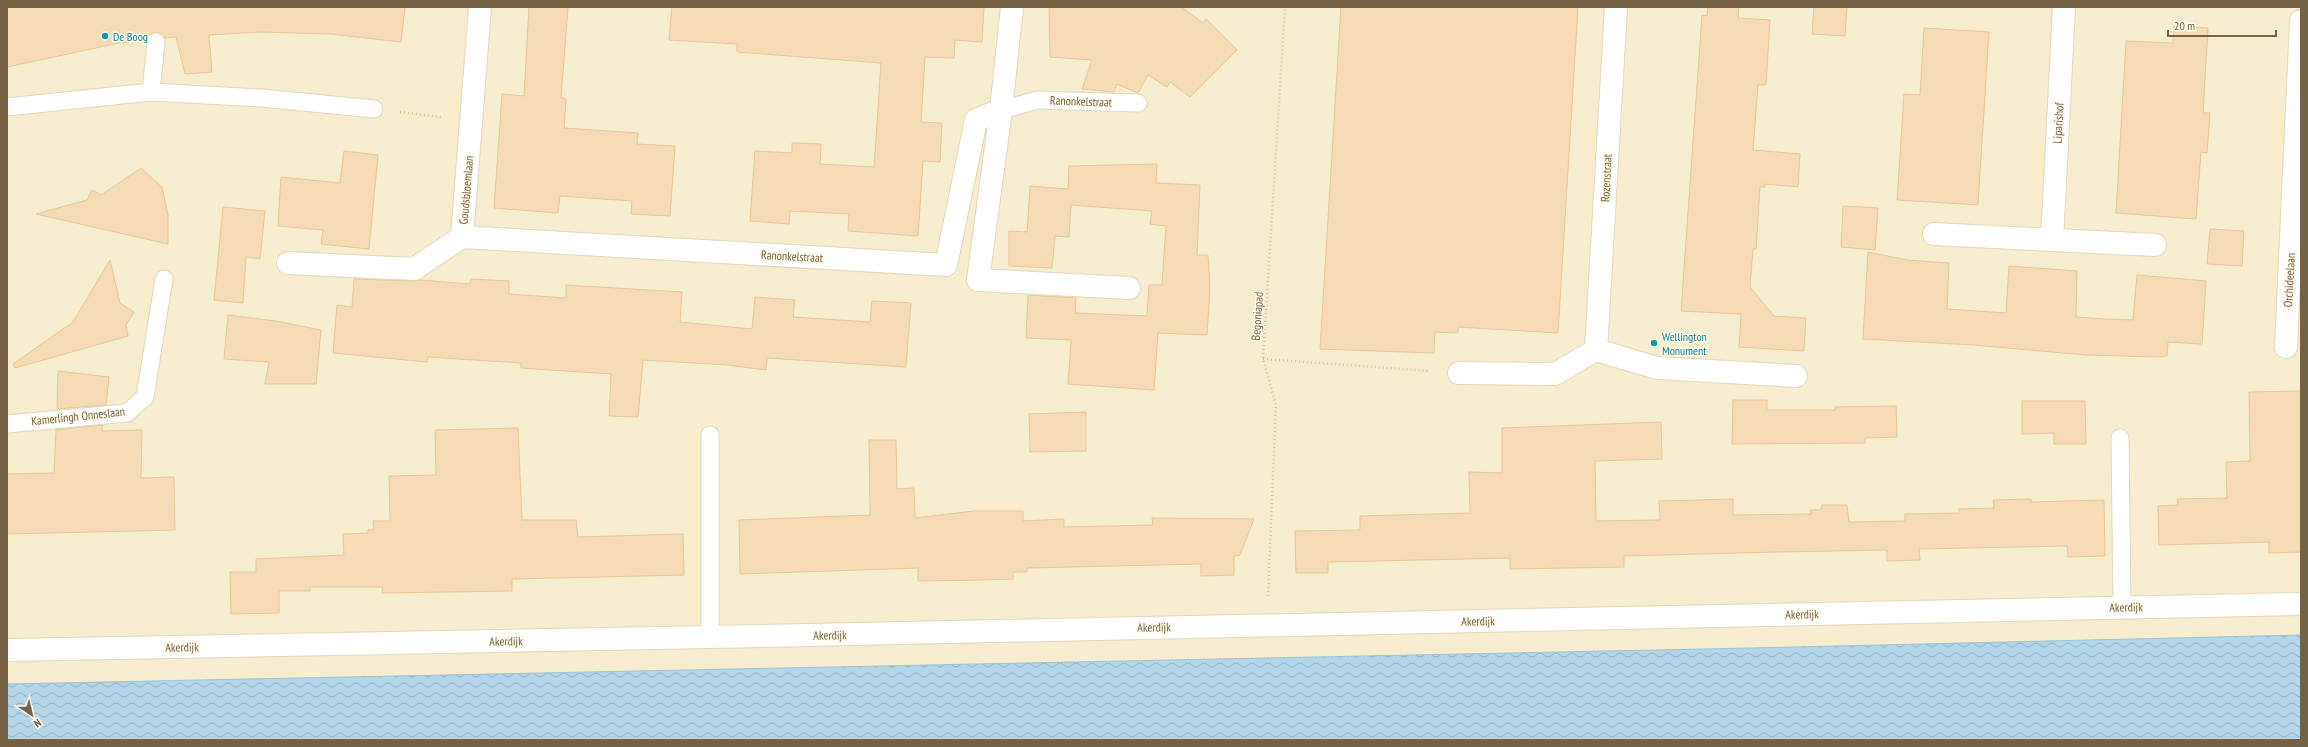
<svg xmlns="http://www.w3.org/2000/svg" width="2308" height="747" font-family="'PT Sans Narrow',sans-serif">
  <style>
    .residential { fill: #f6ecce }
    .water { fill: url(#water-waves); stroke: #99c4dc }
    .building { fill: #f6dcb6; stroke: #eac794 }
    .lines { fill: none; stroke-linecap: round; stroke-linejoin: round }
    .service-casing { stroke: #e3d6bb; stroke-width: 19 }
    .pedestrian-casing { stroke: #e3d6bb; stroke-width: 24 }
    .minor-casing { stroke: #e3d6bb; stroke-width: 24 }
    .tertiary-casing { stroke: #e3d6bb; stroke-width: 24 }
    .path { stroke: #dbc099; stroke-width: 2.5; stroke-dasharray: 1 3; stroke-linecap: butt }
    .service { stroke: #fff; stroke-width: 17 }
    .pedestrian { stroke: #fff; stroke-width: 22 }
    .minor { stroke: #fff; stroke-width: 22 }
    .tertiary { stroke: #fff; stroke-width: 22 }
    .culture-dot { fill: #0f9aa8; stroke: #fffbe9; stroke-width: 1.5 }
    .labels { text-anchor: middle; dominant-baseline: central; stroke-width: 3; stroke-linejoin: round; paint-order: stroke }
    .culture-label { font-size: 12px; fill: #0d838f; stroke: #fffbe9; text-anchor: start }
    .street-label { font-size: 12px; fill: #776145; stroke: #fffbe9 }
  </style>
  <defs>
    <pattern id="water-waves" width="16" height="10" patternUnits="userSpaceOnUse"><rect width="16" height="10" fill="#b3d6e9"/><path d="M0 5q4-4 8 0t8 0" fill="none" stroke="#96b1bf"/></pattern>
  </defs>
  <rect width="100%" height="100%" fill="#fef9e0"/>
  <polygon class="residential" points="7,7 2301,7 2301,711 1140,740 7,740"/>
  <polygon class="water" points="2301,635 2301,740 7,740 7,684 1752,648"/>
  <g class="building">
    <polygon points="7,7 405,7 401,42 330,34 261,32 209,35 212,72 185,74 176,37 165,38 157,32 152,33 146,40 119,43 7,67"/>
    <polygon points="529,7 568,7 561,98 566,99 564,128 638,133 637,144 675,146 670,216 631,214 632,201 560,196 558,213 494,208 502,94 524,96"/>
    <polygon points="672,7 984,7 982,42 955,40 954,58 925,57 921,122 942,123 940,162 923,161 918,236 848,231 849,214 790,211 789,224 750,221 755,151 792,153 792,143 821,144 820,164 874,167 881,63 737,52 737,44 669,40"/>
    <polygon points="1049,7 1181,7 1203,23 1206,19 1237,50 1190,97 1170,82 1167,87 1148,75 1138,93 1117,84 1114,92 1082,89 1092,60 1050,57"/>
    <polygon points="1341,7 1578,7 1558,333 1458,327 1458,333 1435,332 1434,353 1320,349"/>
    <polygon points="1708,7 1739,7 1738,18 1770,20 1766,85 1758,85 1753,150 1800,154 1798,187 1765,184 1765,187 1760,187 1756,249 1753,249 1750,287 1774,316 1806,318 1804,351 1739,347 1741,314 1681,311 1702,15 1707,16"/>
    <polygon points="1814,7 1847,7 1845,36 1812,34"/>
    <polygon points="2174,26 2208,28 2203,113 2210,113 2207,153 2201,152 2196,219 2116,213 2126,41 2173,43"/>
    <polygon points="1924,28 1989,32 1978,205 1897,200 1904,94 1920,95"/>
    <polygon points="344,151 378,155 369,249 321,244 323,230 278,226 281,177 340,183"/>
    <polygon points="1157,164 1156,183 1200,185 1197,255 1208,255 1210,288 1207,335 1158,333 1154,390 1068,384 1071,340 1026,338 1028,295 1076,298 1075,313 1147,316 1149,285 1162,285 1166,226 1150,224 1152,211 1071,205 1069,237 1055,236 1052,268 1009,266 1009,231 1027,232 1030,186 1068,189 1069,166"/>
    <polygon points="141,168 162,187 168,215 168,244 36,214 87,200 92,190 101,195"/>
    <polygon points="1843,206 1878,208 1875,250 1841,247"/>
    <polygon points="223,207 265,211 260,259 246,257 243,303 214,300"/>
    <polygon points="2210,229 2244,231 2242,266 2207,264"/>
    <polygon points="1868,252 1907,260 1949,263 1947,309 2006,313 2009,266 2077,271 2076,317 2104,319 2133,320 2137,275 2206,281 2202,344 2168,342 2167,356 2156,357 2085,355 1974,345 1863,339"/>
    <polygon points="110,260 120,303 134,312 126,325 128,336 15,368 13,364 73,322"/>
    <polygon points="354,279 413,281 420,280 470,284 471,279 509,281 509,294 566,298 566,285 682,292 680,322 752,329 755,297 795,300 793,317 870,322 872,301 911,303 906,367 767,358 766,370 728,365 643,360 638,417 609,416 611,374 521,368 521,363 428,357 427,362 333,353 337,305 352,307"/>
    <polygon points="228,315 276,321 321,330 316,384 265,384 269,362 224,359"/>
    <polygon points="58,371 109,377 106,405 57,409"/>
    <polygon points="2301,391 2301,552 2269,553 2269,542 2159,545 2158,506 2178,505 2177,499 2227,498 2226,462 2250,461 2249,392"/>
    <polygon points="1733,400 1767,400 1767,410 1835,410 1835,407 1896,406 1897,437 1865,438 1865,443 1732,444"/>
    <polygon points="2022,401 2085,401 2086,444 2054,444 2054,433 2022,434"/>
    <polygon points="1086,412 1086,451 1030,452 1029,414"/>
    <polygon points="1661,422 1662,459 1595,461 1596,521 1660,520 1659,501 1733,499 1733,515 1811,514 1810,510 1821,510 1822,505 1847,505 1849,522 1905,521 1905,514 1959,513 1959,509 1994,508 1993,500 2031,499 2031,502 2104,500 2105,556 2068,557 2067,546 1919,549 1920,560 1887,561 1887,550 1776,552 1624,556 1624,567 1510,569 1510,558 1328,562 1328,573 1296,573 1295,531 1360,530 1360,516 1470,513 1469,472 1502,473 1502,428"/>
    <polygon points="103,425 102,431 142,430 141,478 174,477 175,530 7,534 7,474 54,473 56,430"/>
    <polygon points="518,428 522,520 576,520 578,537 683,534 684,575 512,579 512,591 382,593 383,587 310,587 310,591 279,591 279,613 231,614 230,572 256,572 256,559 344,555 343,534 368,533 368,530 374,530 373,521 390,521 389,476 436,475 435,430"/>
    <polygon points="869,440 896,440 897,489 914,488 915,518 974,511 1023,511 1023,521 1064,519 1064,527 1153,525 1152,518 1254,519 1240,555 1234,556 1234,575 1201,576 1201,564 1027,568 1027,572 1013,572 1013,579 985,580 918,581 918,568 740,574 739,520 870,515"/>
  </g>
  <g class="lines">
    <g class="service-casing">
      <g id="service">
        <polyline points="151,92 156,42"/>
        <polyline points="7,107 151,92 262,98 374,109"/>
        <polyline points="1001,110 1038,100 1138,103"/>
        <polyline points="7,424 127,413 145,397 164,279"/>
        <polyline points="2120,438 2122,607"/>
        <polyline points="710,637 710,435"/>
      </g>
    </g>
    <g class="pedestrian-casing">
      <polyline id="pedestrian" points="1596,350 1657,368 1796,376"/>
    </g>
    <g class="minor-casing">
      <g id="minor">
        <polyline points="1001,110 978,280 1129,288"/>
        <polyline points="1934,234 2155,245"/>
        <polyline points="462,237 946,265 976,120 1001,110 1012,7"/>
        <polyline points="2052,240 2064,7"/>
        <polyline points="288,263 414,269 462,237 480,7"/>
        <polyline points="2286,347 2301,21"/>
        <polyline points="1459,373 1555,374 1596,350 1616,7"/>
      </g>
    </g>
    <g class="tertiary-casing">
      <polyline id="tertiary" points="7,650 710,637 2301,604"/>
    </g>
    <g class="path">
      <polyline points="400,112 441,117"/>
      <polyline points="1263,359 1430,371"/>
      <polyline points="1268,596 1276,405 1263,359 1285,7"/>
    </g>
    <use href="#service" class="service"/>
    <use href="#pedestrian" class="pedestrian"/>
    <use href="#minor" class="minor"/>
    <use href="#tertiary" class="tertiary"/>
  </g>
  <g class="culture-dot">
    <circle cx="105" cy="36" r="4"/>
    <circle cx="1654" cy="343" r="4"/>
  </g>
  <g class="labels">
    <g class="culture-label">
      <text x="113" y="36">De Boog</text>
      <text x="1662" y="336">Wellington<tspan x="1662" dy="14">Monument</tspan></text>
    </g>
    <g class="street-label">
      <text transform="translate(1081 101) rotate(2)">Ranonkelstraat</text>
      <text transform="translate(2058 123) rotate(-87)">Liparishof</text>
      <text transform="translate(1606 178) rotate(-87)">Rozenstraat</text>
      <text transform="translate(466 190) rotate(-85)">Goudsbloemlaan</text>
      <text transform="translate(792 256) rotate(3)">Ranonkelstraat</text>
      <text transform="translate(2289 280) rotate(-87)">Orchideelaan</text>
      <text transform="translate(1257 316) rotate(-86)">Begoniapad</text>
      <text transform="translate(78 416) rotate(-6)">Kamerlingh Onneslaan</text>
      <text transform="translate(2126 607) rotate(-1)">Akerdijk</text>
      <text transform="translate(1802 614) rotate(-1)">Akerdijk</text>
      <text transform="translate(1478 621) rotate(-1)">Akerdijk</text>
      <text transform="translate(1154 627) rotate(-1)">Akerdijk</text>
      <text transform="translate(830 635) rotate(-1)">Akerdijk</text>
      <text transform="translate(506 641) rotate(-1)">Akerdijk</text>
      <text transform="translate(182 647) rotate(-1)">Akerdijk</text>
    </g>
  </g>
  <rect width="2308" height="747" fill="none" stroke="#776145" stroke-width="16"/>
  <g transform="translate(32 715) rotate(145)" stroke="#fffbe9" stroke-width="3" paint-order="stroke">
  <path d="M0-3L7 15L0 10L-7 15Z" fill="#776145"/>
  <text y="-6" font-size="11" font-weight="bold" text-anchor="middle" fill="#776145">N</text>
  </g>
  <path d="M2168 30v6h108v-6" fill="none" stroke="#776145" stroke-width="2"/>
  <text x="2174" y="30" font-size="12" fill="#776145" stroke="#fffbe9" stroke-width="3" paint-order="stroke">20 m</text>
</svg>
